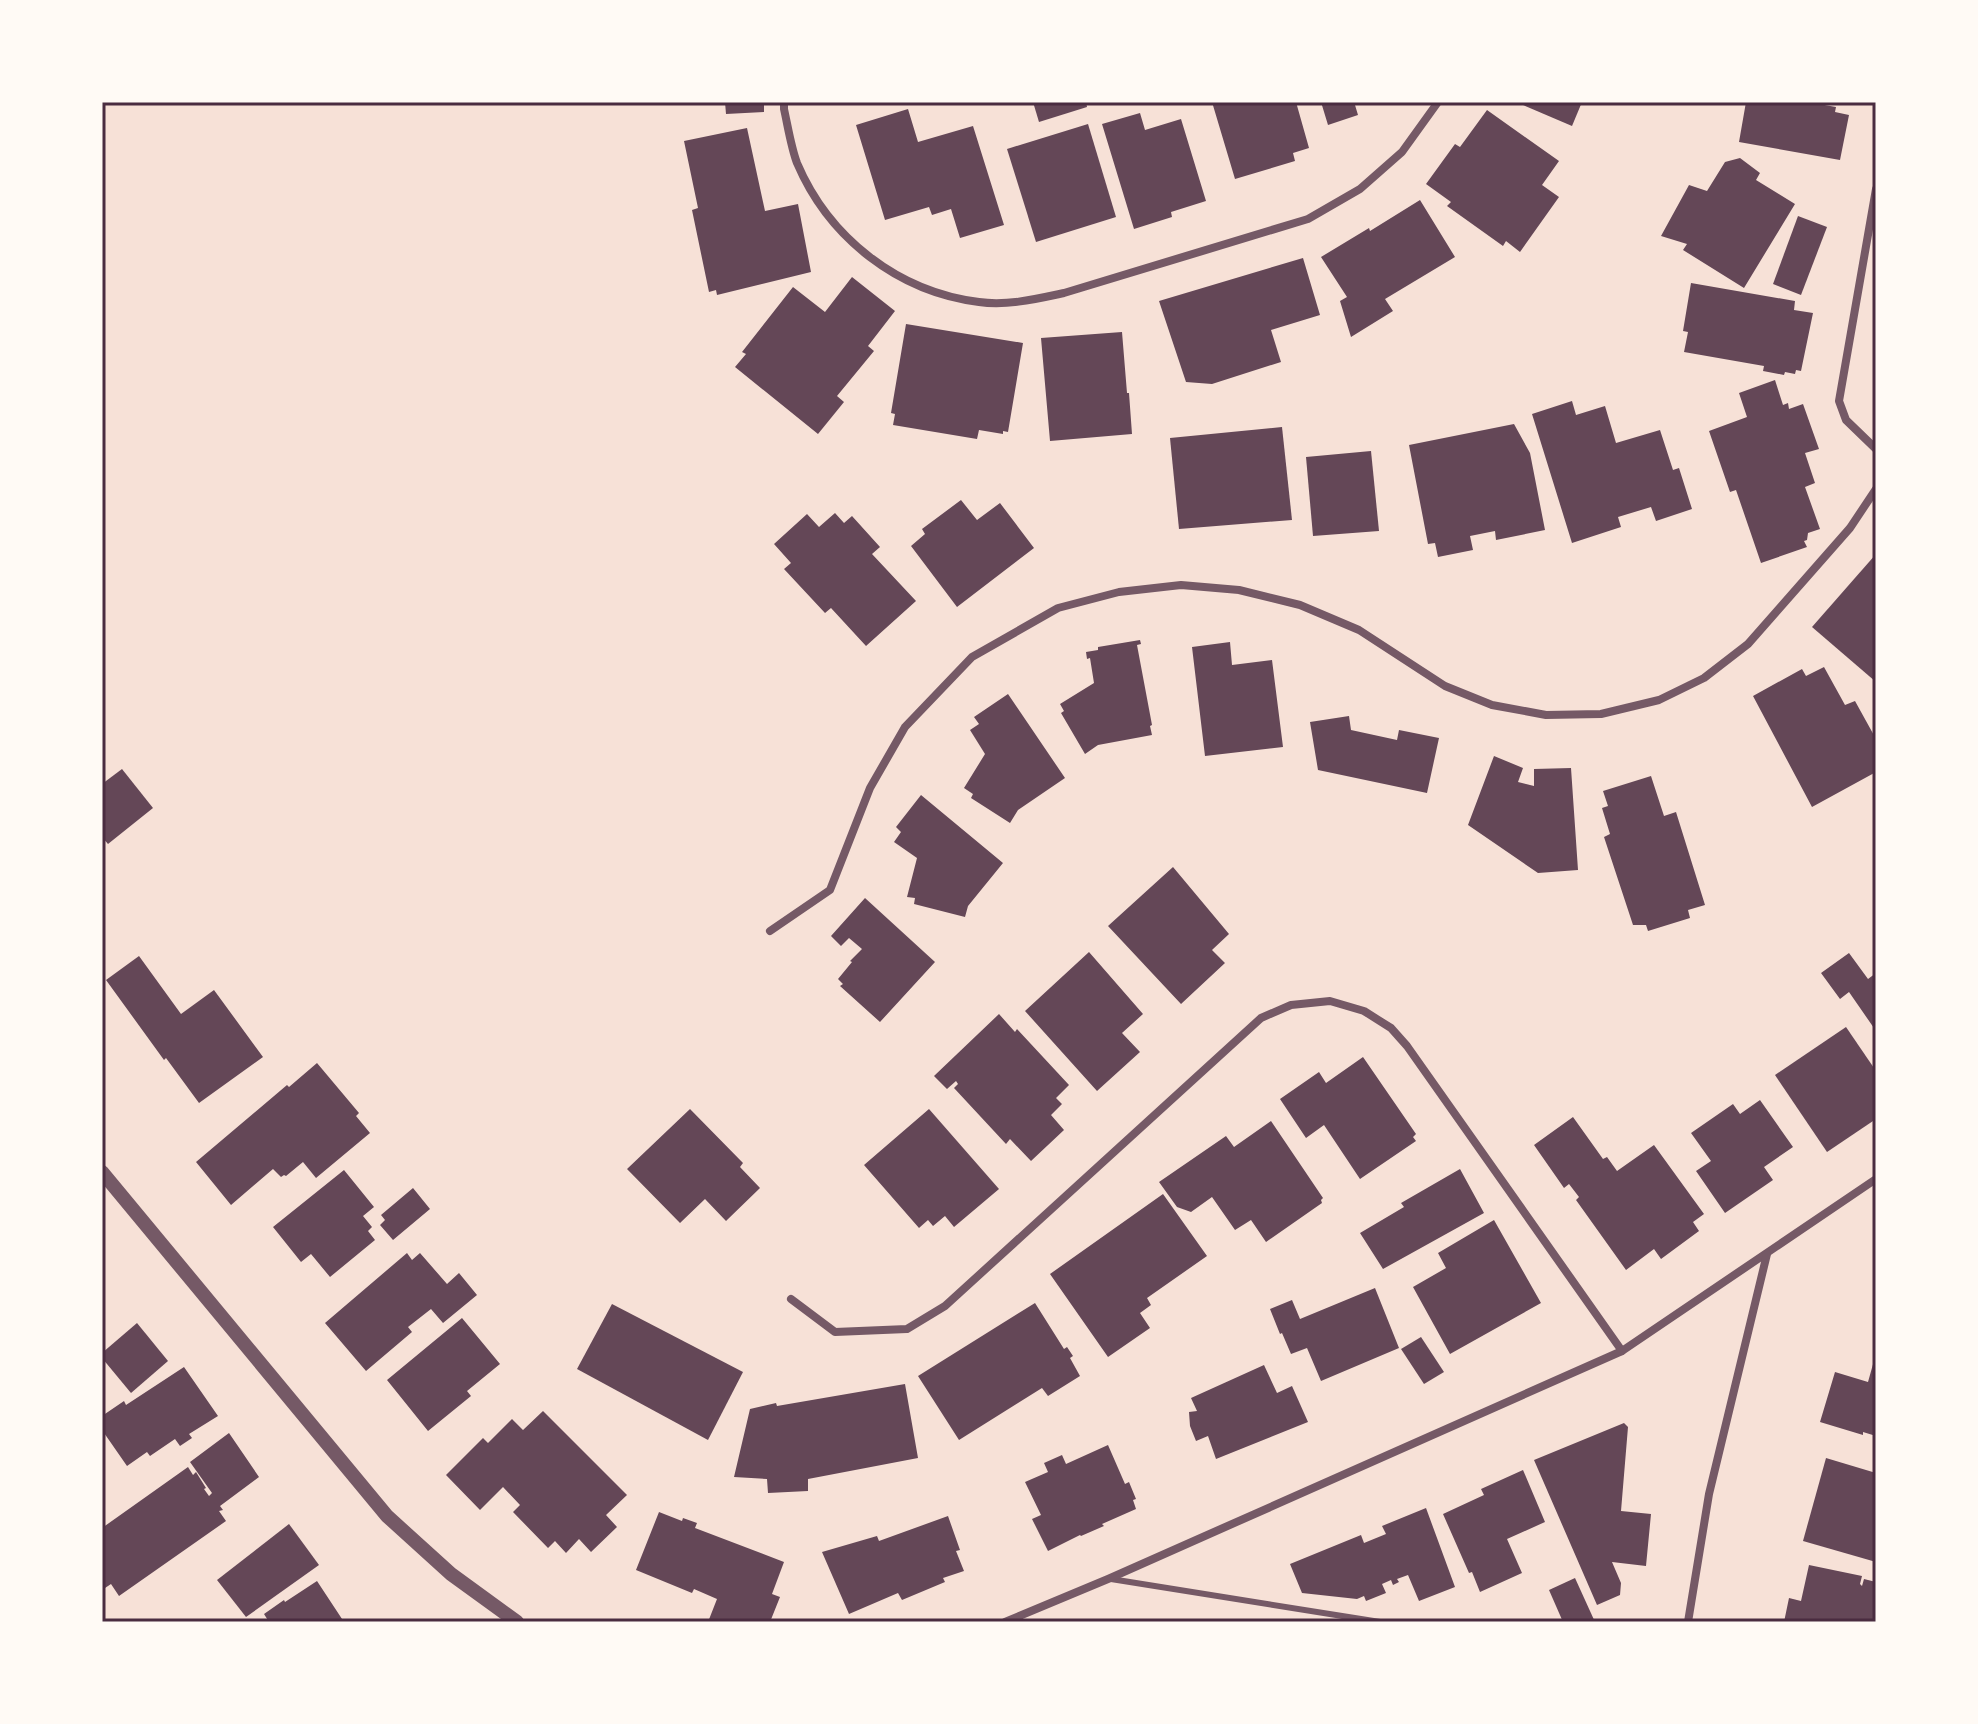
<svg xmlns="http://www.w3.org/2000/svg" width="1978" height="1724" font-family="'Asap Condensed',sans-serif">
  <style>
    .building { fill: #644757 }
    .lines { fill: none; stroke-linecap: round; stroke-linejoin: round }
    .service { stroke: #755966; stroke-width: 6 }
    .minor { stroke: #755966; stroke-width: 8 }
    .tertiary { stroke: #755966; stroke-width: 14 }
    .neatline { fill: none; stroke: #4a2c40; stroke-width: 3 }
  </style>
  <rect width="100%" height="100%" fill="#f7e1d7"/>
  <g class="building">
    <polygon points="725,102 764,102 764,112 726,114"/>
    <polygon points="1033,102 1086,102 1087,107 1039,122"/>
    <polygon points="1212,102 1296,102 1309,148 1293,153 1295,161 1235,179"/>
    <polygon points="1321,102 1364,102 1364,103 1355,105 1358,115 1328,125"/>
    <polygon points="1516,102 1582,102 1572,126"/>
    <polygon points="1746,102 1820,102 1819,104 1836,107 1835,112 1849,115 1840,160 1739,142"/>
    <polygon points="908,109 918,142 973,126 1004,225 960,238 951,209 932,215 929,207 885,220 856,125"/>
    <polygon points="1487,110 1559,161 1542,185 1559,197 1520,252 1506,241 1503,246 1447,206 1451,202 1426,184 1455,144 1460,147"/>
    <polygon points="1140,113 1145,130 1181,119 1206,201 1171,212 1172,217 1134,229 1102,124"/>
    <polygon points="1088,124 1116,217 1036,242 1007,149"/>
    <polygon points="747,128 765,211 798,204 811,272 717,295 716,290 709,292 692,210 698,208 684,141"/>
    <polygon points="1740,158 1760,173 1756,180 1795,204 1744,288 1683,250 1687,244 1661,236 1689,185 1707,191 1725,162"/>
    <polygon points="1420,200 1455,257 1385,299 1393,311 1351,337 1340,301 1347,297 1321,257 1369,228 1370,231"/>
    <polygon points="1798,216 1827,227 1801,295 1773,284"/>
    <polygon points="1303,258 1320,315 1271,330 1281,362 1212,384 1186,382 1159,301"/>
    <polygon points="852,277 895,311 868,346 874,351 837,396 844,402 818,434 735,367 746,354 742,352 793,287 825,312"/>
    <polygon points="1691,283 1795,301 1794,310 1813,313 1801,371 1796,370 1795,374 1785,372 1784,375 1763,371 1764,366 1684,352 1688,332 1683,331"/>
    <polygon points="906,324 1023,343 1008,432 1003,431 1003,434 979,430 977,439 893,425 895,414 891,413"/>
    <polygon points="1122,332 1127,393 1129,393 1132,434 1050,441 1041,338"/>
    <polygon points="1775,380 1783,405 1788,403 1789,409 1803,404 1819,449 1805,453 1815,483 1805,487 1820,529 1808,533 1807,540 1804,541 1807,547 1761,563 1736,490 1730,492 1709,431 1747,417 1739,393"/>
    <polygon points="1572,401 1576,415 1605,406 1616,443 1660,430 1673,470 1679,468 1692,509 1656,521 1651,507 1618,517 1621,527 1572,543 1532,414"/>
    <polygon points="1514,424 1530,453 1545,530 1496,540 1495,531 1470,536 1473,550 1438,557 1435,543 1428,544 1409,445"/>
    <polygon points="1282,427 1292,520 1179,529 1170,438"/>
    <polygon points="1371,451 1379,531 1313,536 1306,457"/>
    <polygon points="961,500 977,520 1000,503 1034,548 957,607 911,546 925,534 922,529"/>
    <polygon points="835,513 844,523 852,516 880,547 872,554 916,601 866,646 831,608 825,613 784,569 791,563 774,544 807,514 819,527"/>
    <polygon points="1876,554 1876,682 1812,627"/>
    <polygon points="1140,640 1141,644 1137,645 1152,725 1150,726 1152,735 1098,745 1085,754 1061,713 1064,711 1060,704 1094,683 1090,658 1087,659 1086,652 1098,650 1098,647"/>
    <polygon points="1230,642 1232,665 1272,660 1283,747 1205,756 1192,647"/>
    <polygon points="1824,667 1845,705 1855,701 1876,739 1876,772 1812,807 1753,696 1802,669 1806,676"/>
    <polygon points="1008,694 1065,778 1018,810 1010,823 971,798 973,794 964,788 985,754 970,730 979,724 974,717"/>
    <polygon points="1349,716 1351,730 1397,740 1399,730 1439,738 1427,793 1318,770 1310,722"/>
    <polygon points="1494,756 1523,768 1518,782 1534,786 1534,769 1571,768 1578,870 1538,873 1468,825"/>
    <polygon points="122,769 153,808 108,844 102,837 102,784"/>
    <polygon points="1651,776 1664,816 1676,812 1705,905 1688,910 1690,918 1648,931 1646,925 1633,925 1604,837 1610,834 1602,808 1608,806 1603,791"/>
    <polygon points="921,795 1003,863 968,906 965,917 914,904 915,898 907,897 917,858 894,842 901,832 896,827"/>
    <polygon points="1173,867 1229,934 1212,950 1225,963 1181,1004 1108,926"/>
    <polygon points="865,898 935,962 880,1022 840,986 843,984 838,979 852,962 850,961 862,949 849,938 841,946 831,936"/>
    <polygon points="1089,952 1143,1014 1122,1033 1140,1052 1097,1091 1025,1011"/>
    <polygon points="1849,953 1868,979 1876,973 1876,1031 1849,992 1840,999 1821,973"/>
    <polygon points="139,956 181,1014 214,990 263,1057 199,1103 166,1058 164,1060 106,980"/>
    <polygon points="999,1014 1015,1032 1017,1029 1069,1085 1056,1098 1062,1104 1051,1115 1064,1130 1031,1161 1010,1139 1006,1144 954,1088 958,1084 956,1081 947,1089 934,1076"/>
    <polygon points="1846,1027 1876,1071 1876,1119 1827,1152 1775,1075"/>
    <polygon points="1363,1057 1416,1134 1413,1137 1416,1141 1360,1179 1324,1125 1306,1138 1280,1099 1319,1072 1326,1083"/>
    <polygon points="317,1063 359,1113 356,1116 370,1133 316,1178 303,1162 286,1176 284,1175 281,1177 273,1169 231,1205 196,1162 287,1085 289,1087"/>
    <polygon points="1760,1100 1793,1147 1764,1167 1773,1180 1725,1213 1696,1171 1711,1161 1691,1133 1733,1104 1740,1114"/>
    <polygon points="690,1109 743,1163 740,1167 760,1188 726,1221 705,1199 680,1223 627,1169"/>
    <polygon points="929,1109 999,1189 954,1227 945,1216 933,1226 928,1220 919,1228 864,1165"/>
    <polygon points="1573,1117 1603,1159 1607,1157 1617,1171 1654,1145 1704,1214 1693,1222 1699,1231 1661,1259 1654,1249 1626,1270 1576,1200 1579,1197 1569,1184 1564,1188 1534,1145"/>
    <polygon points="1271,1121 1323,1198 1321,1200 1322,1203 1266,1242 1251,1220 1235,1230 1212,1197 1191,1212 1177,1207 1159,1182 1226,1136 1234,1147"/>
    <polygon points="1460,1169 1484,1213 1383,1269 1360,1233 1404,1207 1401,1203"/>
    <polygon points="344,1170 374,1207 363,1216 372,1227 368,1231 375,1240 330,1277 311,1254 301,1262 273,1227"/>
    <polygon points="413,1188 430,1209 393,1240 380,1225 385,1220 381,1215"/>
    <polygon points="1163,1194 1207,1256 1147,1298 1151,1305 1140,1313 1150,1328 1108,1357 1050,1274"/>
    <polygon points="1494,1220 1541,1303 1450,1354 1413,1287 1446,1268 1438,1253"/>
    <polygon points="407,1253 412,1260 420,1253 447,1284 459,1273 477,1295 443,1323 431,1309 408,1327 412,1332 366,1371 325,1323"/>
    <polygon points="1375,1288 1399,1348 1321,1381 1307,1348 1291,1354 1282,1333 1280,1334 1270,1309 1292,1300 1300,1319"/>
    <polygon points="1035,1303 1064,1349 1067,1347 1073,1356 1070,1358 1080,1376 1048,1396 1042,1388 959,1440 918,1376"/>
    <polygon points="612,1304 743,1372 708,1440 577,1369"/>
    <polygon points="462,1318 500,1364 467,1391 471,1396 428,1431 387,1380"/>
    <polygon points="137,1323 168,1361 131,1393 102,1358 102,1353"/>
    <polygon points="1421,1337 1444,1372 1424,1384 1401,1349"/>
    <polygon points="1875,1357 1876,1436 1863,1432 1863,1435 1820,1422 1835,1372 1868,1382"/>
    <polygon points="1264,1365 1277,1393 1292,1386 1308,1422 1216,1459 1208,1436 1196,1441 1190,1426 1189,1412 1197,1411 1191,1398"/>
    <polygon points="184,1367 218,1416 189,1434 192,1438 180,1446 175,1439 150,1456 147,1452 127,1466 102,1430 102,1416 124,1401 126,1405"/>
    <polygon points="905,1384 918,1458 808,1479 808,1491 768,1493 767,1479 734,1477 750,1409 776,1403 777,1406"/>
    <polygon points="543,1411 627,1495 606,1515 617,1527 591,1552 579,1539 566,1553 555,1541 548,1548 513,1512 520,1505 503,1487 480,1510 446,1475 483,1438 488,1443 512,1419 523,1430"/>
    <polygon points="1624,1423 1628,1427 1621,1511 1651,1514 1646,1566 1612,1562 1621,1583 1620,1595 1597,1605 1534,1460"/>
    <polygon points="229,1433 259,1477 220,1506 223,1510 219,1511 226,1521 119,1596 111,1584 102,1590 102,1528 188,1467 193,1475 196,1472 206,1488 204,1489 209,1496 212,1493 190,1462"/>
    <polygon points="1108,1445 1125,1484 1129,1482 1136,1499 1133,1500 1136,1509 1102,1524 1104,1526 1081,1536 1080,1535 1048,1551 1032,1519 1041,1515 1025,1482 1048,1472 1044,1463 1062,1455 1066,1464"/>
    <polygon points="1826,1458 1876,1473 1876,1562 1803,1541"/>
    <polygon points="1523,1470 1545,1522 1507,1539 1522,1573 1480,1592 1472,1572 1469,1573 1443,1514 1484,1495 1481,1489"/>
    <polygon points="1426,1508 1455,1587 1419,1601 1408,1575 1397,1579 1399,1582 1393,1585 1391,1580 1382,1584 1386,1593 1366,1601 1364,1596 1357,1599 1302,1593 1290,1564 1361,1535 1364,1543 1386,1534 1382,1526"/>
    <polygon points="659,1512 682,1521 683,1518 697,1523 695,1528 784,1562 772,1594 780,1597 770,1622 708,1622 717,1599 694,1589 692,1593 636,1570"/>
    <polygon points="948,1516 960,1550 956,1551 964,1571 943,1578 945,1582 902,1600 898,1593 849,1614 822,1552 877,1536 879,1541"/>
    <polygon points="289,1524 319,1565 246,1617 217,1580"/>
    <polygon points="1809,1565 1862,1576 1860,1584 1862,1586 1864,1579 1876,1582 1876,1622 1784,1622 1789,1598 1801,1601"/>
    <polygon points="1575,1578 1595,1622 1563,1622 1549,1590"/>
    <polygon points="317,1581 344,1622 269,1622 264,1614 284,1600 285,1602"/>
  </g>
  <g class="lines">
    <polyline class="service" points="1111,1579 1380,1622"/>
    <g class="minor">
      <path d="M784,102v7c4,18 7,38 13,54 32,75 101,129 182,139 28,4 57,-3 85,-9l244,-74 52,-30 42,-37 36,-50"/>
      <polyline points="1876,189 1839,401 1846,420 1876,449"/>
      <polyline points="770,931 830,890 870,788 905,727 972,657 1058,608 1119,592 1181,585 1239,590 1300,605 1359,630 1445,686 1492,705 1546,715 1601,714 1659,700 1704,678 1748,644 1850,528 1876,489"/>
      <polyline points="791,1299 835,1332 907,1329 945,1306 1261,1018 1291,1005 1330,1001 1364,1011 1391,1028 1407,1046 1622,1351"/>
      <polyline points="1005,1622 1108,1579 1622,1351 1876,1179"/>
      <polyline points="1688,1622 1709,1494 1767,1254"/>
    </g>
    <polyline class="tertiary" points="102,1172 387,1516 451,1574 517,1622"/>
  </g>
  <rect width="1978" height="1724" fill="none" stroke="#fffaf5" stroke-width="208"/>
  <rect x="104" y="104" width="1770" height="1516" class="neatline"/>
</svg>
